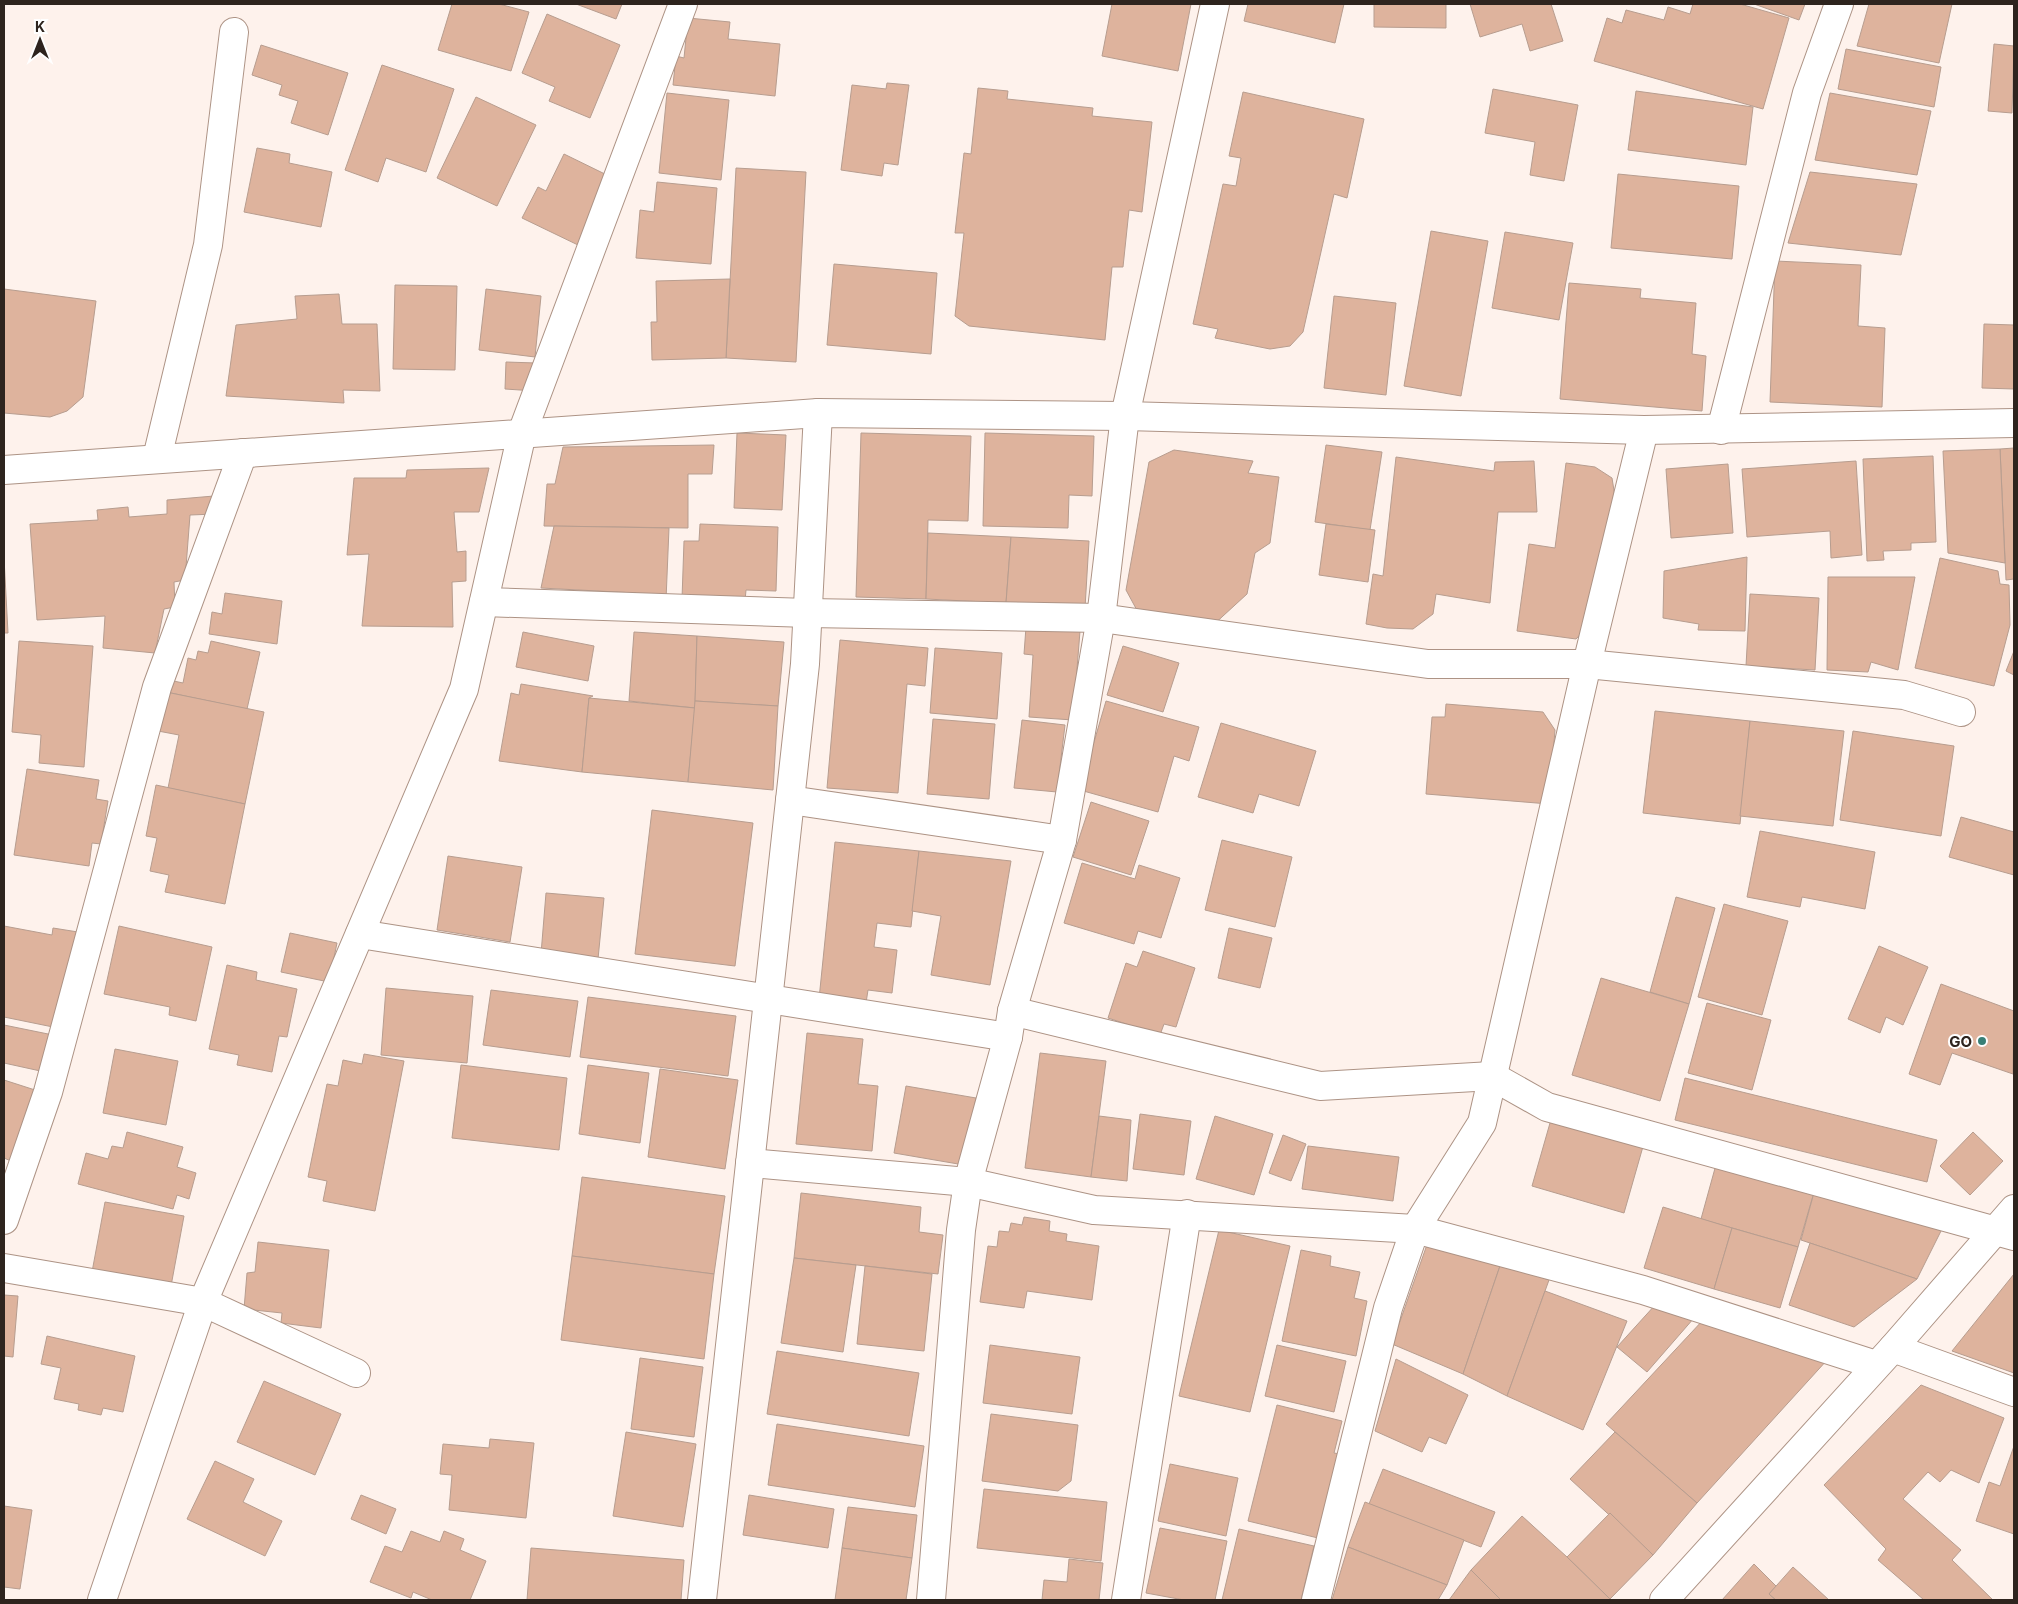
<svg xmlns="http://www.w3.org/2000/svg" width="2018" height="1604" font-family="Inter,sans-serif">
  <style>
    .building { fill: #deb39d; stroke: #b79d8f }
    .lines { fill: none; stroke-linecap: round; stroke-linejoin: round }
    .street-casing { stroke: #ad9385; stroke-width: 30 }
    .secondary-casing { stroke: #ad9385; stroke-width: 30 }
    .street { stroke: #fff; stroke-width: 28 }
    .secondary { stroke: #fff; stroke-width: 28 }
    .poi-dot { fill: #387f76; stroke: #fff; stroke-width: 2 }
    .labels { text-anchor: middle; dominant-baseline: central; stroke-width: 4; stroke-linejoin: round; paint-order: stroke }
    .poi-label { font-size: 15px; font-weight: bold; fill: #2e241e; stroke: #fff; text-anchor: end }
  </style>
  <rect width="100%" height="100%" fill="#fef2ec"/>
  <g class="building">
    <polygon points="452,4 499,4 529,12 511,71 438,50"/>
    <polygon points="576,4 622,4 616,19"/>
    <polygon points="1112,4 1191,4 1178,71 1102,56"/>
    <polygon points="1248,4 1344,4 1335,43 1244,21"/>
    <polygon points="1374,4 1446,4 1446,28 1374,27"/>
    <polygon points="1470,4 1551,4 1563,41 1530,51 1522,24 1480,37"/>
    <polygon points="1693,4 1740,4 1789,18 1763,109 1594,61 1607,18 1622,23 1626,10 1664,20 1668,7 1690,14"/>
    <polygon points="1754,4 1805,4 1799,20"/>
    <polygon points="1869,4 1952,4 1939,63 1857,46"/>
    <polygon points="547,14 620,45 590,118 549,101 555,87 522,73"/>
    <polygon points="688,18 730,22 728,39 780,44 775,96 673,85 676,56 684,58"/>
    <polygon points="1994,44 2014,46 2012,113 1988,111"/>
    <polygon points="261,45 348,73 328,135 291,123 298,101 279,95 282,85 252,75"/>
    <polygon points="1846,49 1941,67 1934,107 1838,89"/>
    <polygon points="382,65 454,89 426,172 386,158 378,182 345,170"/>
    <polygon points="887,83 909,85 898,165 884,163 882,176 841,170 852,85 886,89"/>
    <polygon points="978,88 1008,91 1007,99 1093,108 1092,116 1152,122 1142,212 1129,210 1123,267 1112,267 1105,340 969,326 955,316 964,233 955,233 964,153 971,154"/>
    <polygon points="1493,89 1578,105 1564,181 1530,175 1535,142 1485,133"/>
    <polygon points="1636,91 1753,107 1746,165 1628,150"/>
    <polygon points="1243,92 1364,119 1347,198 1334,194 1303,332 1290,346 1270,349 1215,338 1218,329 1193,324 1223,184 1236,186 1241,158 1229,156"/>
    <polygon points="667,93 729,100 721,180 659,173"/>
    <polygon points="1830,93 1931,111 1917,175 1815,160"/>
    <polygon points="476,97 536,125 497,206 437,178"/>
    <polygon points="257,148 290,154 289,163 332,172 321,227 244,212"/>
    <polygon points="564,154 611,177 578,245 522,218 538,187 546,191"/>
    <polygon points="736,168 806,172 796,362 726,358"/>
    <polygon points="1810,172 1917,184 1901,255 1788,243"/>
    <polygon points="1618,174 1739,186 1732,259 1611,248"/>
    <polygon points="657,182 717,188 711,264 636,258 640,210 654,212"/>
    <polygon points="1431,231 1488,241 1461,396 1404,386"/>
    <polygon points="1505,232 1573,243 1559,320 1492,308"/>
    <polygon points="1775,261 1861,265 1858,326 1885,328 1882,407 1770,402"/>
    <polygon points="834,264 937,273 931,354 827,345"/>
    <polygon points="730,279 726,358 652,360 651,322 657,322 656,281"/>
    <polygon points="1569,283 1641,289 1640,298 1696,303 1692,354 1706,356 1702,411 1560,399"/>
    <polygon points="395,285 457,286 455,370 393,369"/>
    <polygon points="4,289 96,301 83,397 67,411 50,417 4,413"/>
    <polygon points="486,289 541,296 535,357 479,350"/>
    <polygon points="339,294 342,324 377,324 380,391 343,390 344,403 226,396 236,325 297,319 295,296"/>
    <polygon points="1334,296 1396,303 1386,395 1324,388"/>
    <polygon points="1984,324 2014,325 2014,389 1982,388"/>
    <polygon points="506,362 536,363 535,391 505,389"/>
    <polygon points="737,433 786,435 782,510 734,508"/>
    <polygon points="861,433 971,436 968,521 928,520 926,599 856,597"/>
    <polygon points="985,433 1094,436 1092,496 1069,495 1068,528 983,526"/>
    <polygon points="714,445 712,474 688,474 688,528 544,526 547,484 555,484 563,447"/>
    <polygon points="1326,445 1382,452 1370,530 1315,522"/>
    <polygon points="2014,448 2014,579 2006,580 2000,449"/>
    <polygon points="2000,449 2005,563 1948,553 1943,451"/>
    <polygon points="1174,450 1253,461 1248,473 1279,477 1270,543 1255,553 1247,594 1211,627 1139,614 1126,590 1149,462"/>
    <polygon points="1933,456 1936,542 1911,543 1911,550 1883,551 1884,560 1867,561 1863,459"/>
    <polygon points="1396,457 1494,471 1495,462 1534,461 1537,512 1498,512 1490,603 1436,594 1433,614 1413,629 1387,628 1366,624 1373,574 1383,576"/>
    <polygon points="1856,461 1862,555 1831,558 1830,531 1747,537 1742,469"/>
    <polygon points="1566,463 1595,467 1612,478 1616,503 1592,622 1576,639 1517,631 1529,544 1555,548"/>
    <polygon points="1728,464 1733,533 1671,538 1666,469"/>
    <polygon points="489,468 479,512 454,512 457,552 466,551 466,581 452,582 453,627 362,626 369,554 347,555 354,478 406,478 407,470"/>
    <polygon points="214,496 215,514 190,515 185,580 174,582 175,607 164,609 155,653 103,648 105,616 37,620 30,524 98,520 97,510 128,507 129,517 167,514 167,500"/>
    <polygon points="700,524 778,527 776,591 746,590 745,601 682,599 684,541 699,541"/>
    <polygon points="1326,524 1375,530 1368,582 1319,575"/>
    <polygon points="554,526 669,528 666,600 636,599 636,593 541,588"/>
    <polygon points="928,533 1011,537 1006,603 926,599"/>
    <polygon points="1011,537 1089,541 1085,608 1006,603"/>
    <polygon points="1747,557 1745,631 1698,630 1699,624 1663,618 1664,571"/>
    <polygon points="4,558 8,633 4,633"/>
    <polygon points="1940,558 1998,571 2000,584 2009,585 2010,625 1994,686 1915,668"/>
    <polygon points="1828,577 1915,577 1898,670 1871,662 1868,672 1827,670"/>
    <polygon points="225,593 282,601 277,644 209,634 212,612 222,614"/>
    <polygon points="1750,594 1819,598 1815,670 1746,666"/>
    <polygon points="1026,627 1080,631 1073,720 1029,717 1033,655 1024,654"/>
    <polygon points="523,632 594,646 588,681 516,667"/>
    <polygon points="634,632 697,636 695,708 629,701"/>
    <polygon points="697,636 784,642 778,706 695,701"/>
    <polygon points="840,640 928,648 925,686 907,684 898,793 827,788"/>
    <polygon points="19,641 93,646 84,767 39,763 41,735 12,732"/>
    <polygon points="211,641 260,652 247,709 166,692 169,680 183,683 188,658 196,660 198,651 208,653"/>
    <polygon points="1123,646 1179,663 1163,712 1107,695"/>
    <polygon points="935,648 1002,653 997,719 930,713"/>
    <polygon points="2014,651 2014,675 2006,671"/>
    <polygon points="521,684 593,696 589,698 582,772 499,761 511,693 519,695"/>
    <polygon points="166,692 264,712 245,804 168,788 179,735 158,731"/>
    <polygon points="589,698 695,708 688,782 582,772"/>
    <polygon points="695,701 778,706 773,790 688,782"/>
    <polygon points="1106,701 1199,727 1189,761 1174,756 1158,812 1080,790"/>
    <polygon points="1446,704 1543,712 1555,730 1549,804 1426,794 1432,717 1445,717"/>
    <polygon points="1655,711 1750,721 1740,824 1643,813"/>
    <polygon points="933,719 995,724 989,799 927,794"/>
    <polygon points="1022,720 1065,725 1057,792 1014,788"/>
    <polygon points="1750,721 1844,731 1833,826 1740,816"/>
    <polygon points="1221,723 1316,751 1299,806 1259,794 1253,813 1198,797"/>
    <polygon points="1853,731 1954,746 1941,836 1840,820"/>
    <polygon points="27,769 99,780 96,799 108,801 101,844 92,843 89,866 14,855"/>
    <polygon points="156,785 245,804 225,904 165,892 169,875 150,871 157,838 146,836"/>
    <polygon points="1091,802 1149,821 1131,875 1073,857"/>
    <polygon points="652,810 753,823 735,966 635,954"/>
    <polygon points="1961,817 2014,832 2014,875 1949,857"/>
    <polygon points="1760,831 1875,852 1865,909 1802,897 1800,907 1747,897"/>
    <polygon points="1222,840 1292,857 1275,927 1205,910"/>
    <polygon points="835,842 919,851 911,927 877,923 874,947 897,950 892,993 868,990 866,1003 819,999"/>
    <polygon points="919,851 1011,861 990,985 931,975 941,916 912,911"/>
    <polygon points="448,856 522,867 510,942 437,930"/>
    <polygon points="1082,863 1135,879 1139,865 1180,878 1161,938 1138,931 1134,944 1064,923"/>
    <polygon points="546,893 604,898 598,959 541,954"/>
    <polygon points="1676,897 1715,908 1689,1004 1650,992"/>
    <polygon points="1724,904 1788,921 1762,1015 1698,997"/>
    <polygon points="4,926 52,935 53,928 78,932 53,1027 4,1017"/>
    <polygon points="119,926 212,947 196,1021 169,1015 170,1007 104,994"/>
    <polygon points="1229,928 1272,938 1260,988 1218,978"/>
    <polygon points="290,933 337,943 329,982 281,972"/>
    <polygon points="1879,946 1928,967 1903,1025 1886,1017 1880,1033 1848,1019"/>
    <polygon points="1143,951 1195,968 1176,1027 1164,1024 1160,1035 1108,1018 1126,963 1137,967"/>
    <polygon points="227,965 257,972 256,980 297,989 287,1037 279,1036 272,1072 237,1065 239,1055 209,1049"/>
    <polygon points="1601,978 1689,1004 1660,1101 1572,1075"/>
    <polygon points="1941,984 2014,1011 2013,1074 1952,1053 1940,1085 1909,1074"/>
    <polygon points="386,988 473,996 467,1063 381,1055"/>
    <polygon points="491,990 578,1001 570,1057 483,1045"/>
    <polygon points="588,997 736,1016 728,1076 580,1057"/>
    <polygon points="1707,1003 1771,1020 1752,1090 1688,1073"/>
    <polygon points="4,1025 53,1035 45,1072 4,1063"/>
    <polygon points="807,1033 863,1039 858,1084 878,1086 872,1151 796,1144"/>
    <polygon points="115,1049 178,1061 166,1125 103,1113"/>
    <polygon points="1040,1053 1106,1061 1091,1177 1025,1168"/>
    <polygon points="364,1054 404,1061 375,1211 323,1201 327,1181 308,1177 327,1084 338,1086 343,1060 362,1064"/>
    <polygon points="461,1065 567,1078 559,1150 452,1138"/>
    <polygon points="588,1065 649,1073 640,1143 579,1134"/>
    <polygon points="660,1069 738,1080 725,1169 648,1157"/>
    <polygon points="1685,1078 1937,1140 1927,1182 1675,1120"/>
    <polygon points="4,1080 35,1090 11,1161 4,1158"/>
    <polygon points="906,1086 976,1098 964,1165 894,1153"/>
    <polygon points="1140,1114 1191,1121 1184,1175 1133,1169"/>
    <polygon points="1099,1116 1131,1120 1127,1181 1091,1177"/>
    <polygon points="1215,1116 1273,1134 1254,1195 1196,1179"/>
    <polygon points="1552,1116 1644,1143 1624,1213 1532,1186"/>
    <polygon points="127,1132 183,1147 177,1167 196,1173 189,1199 177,1195 173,1209 78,1184 86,1153 108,1159 112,1146 123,1148"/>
    <polygon points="1973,1132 2003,1161 1970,1195 1940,1166"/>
    <polygon points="1283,1135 1306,1144 1291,1181 1269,1173"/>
    <polygon points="1308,1146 1399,1157 1393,1201 1302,1189"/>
    <polygon points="1717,1161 1815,1189 1798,1247 1701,1219"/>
    <polygon points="582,1177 725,1196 714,1274 572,1256"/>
    <polygon points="1815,1189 1944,1225 1917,1279 1801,1240"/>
    <polygon points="801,1193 921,1207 919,1232 943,1235 938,1274 794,1258"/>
    <polygon points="105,1202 184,1216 171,1286 92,1272"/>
    <polygon points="1663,1207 1732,1228 1714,1289 1644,1268"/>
    <polygon points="1024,1217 1050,1221 1049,1231 1067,1234 1066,1241 1099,1246 1092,1300 1027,1291 1024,1308 980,1302 988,1246 997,1247 999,1231 1009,1232 1011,1223 1022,1225"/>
    <polygon points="1732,1228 1798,1247 1780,1308 1714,1289"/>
    <polygon points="1219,1230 1290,1246 1250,1412 1179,1396"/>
    <polygon points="1429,1239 1501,1263 1463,1374 1392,1344"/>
    <polygon points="258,1242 329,1250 321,1328 281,1323 282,1313 244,1309 247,1273 255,1272"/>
    <polygon points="1810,1243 1917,1279 1854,1327 1789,1305"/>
    <polygon points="1301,1250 1331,1256 1330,1266 1360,1272 1354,1298 1367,1301 1356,1356 1282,1341"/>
    <polygon points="572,1256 714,1274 704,1359 561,1340"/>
    <polygon points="794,1258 856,1265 843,1352 781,1343"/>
    <polygon points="1501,1263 1549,1280 1507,1396 1463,1374"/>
    <polygon points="865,1266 932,1274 924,1351 857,1344"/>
    <polygon points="2014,1274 2014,1373 1952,1351"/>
    <polygon points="1545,1291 1627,1321 1583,1430 1507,1396"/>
    <polygon points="4,1295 18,1296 13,1357 4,1356"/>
    <polygon points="1656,1304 1694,1318 1647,1372 1617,1347"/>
    <polygon points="1704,1319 1828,1359 1697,1503 1606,1424"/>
    <polygon points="47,1336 135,1356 123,1412 103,1408 101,1415 78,1410 79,1404 54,1399 61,1368 41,1364"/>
    <polygon points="990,1345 1080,1357 1072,1414 983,1403"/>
    <polygon points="1277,1345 1346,1361 1334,1412 1265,1396"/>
    <polygon points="777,1351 919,1373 909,1436 767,1414"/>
    <polygon points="640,1358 703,1367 694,1437 631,1429"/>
    <polygon points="1396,1359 1468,1395 1446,1444 1429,1437 1422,1452 1375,1431"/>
    <polygon points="264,1381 341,1414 315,1475 237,1442"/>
    <polygon points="1921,1385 2004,1418 1979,1483 1951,1470 1940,1482 1928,1472 1903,1499 1961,1550 1952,1560 1993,1600 1924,1600 1878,1560 1886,1549 1824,1485"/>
    <polygon points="1277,1405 1342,1421 1334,1453 1340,1454 1318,1538 1248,1521"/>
    <polygon points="991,1414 1078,1425 1071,1481 1058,1491 982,1481"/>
    <polygon points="777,1424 924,1446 915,1507 768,1485"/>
    <polygon points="626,1432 696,1444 683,1527 613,1516"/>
    <polygon points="1615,1432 1697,1503 1653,1555 1570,1479"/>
    <polygon points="490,1439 534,1443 526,1518 449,1510 452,1475 440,1474 443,1444 489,1448"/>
    <polygon points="2014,1446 2014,1534 1976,1521 1989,1482 2000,1486"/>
    <polygon points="215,1461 254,1479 243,1502 282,1521 265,1556 187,1519"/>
    <polygon points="1170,1464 1238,1478 1226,1536 1158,1521"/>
    <polygon points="1383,1469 1495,1512 1481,1547 1369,1504"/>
    <polygon points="984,1489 1107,1502 1101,1561 977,1548"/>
    <polygon points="361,1495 396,1509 386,1534 351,1519"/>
    <polygon points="749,1495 834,1509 828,1548 743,1535"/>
    <polygon points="1365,1502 1464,1540 1447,1585 1348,1547"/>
    <polygon points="4,1506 32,1510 20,1589 4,1587"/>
    <polygon points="848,1507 917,1515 912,1558 842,1548"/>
    <polygon points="1610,1513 1653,1555 1610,1599 1567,1557"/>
    <polygon points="1522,1516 1567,1557 1610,1599 1609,1600 1501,1600 1471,1570"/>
    <polygon points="1160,1528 1227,1541 1215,1600 1184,1600 1146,1593"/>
    <polygon points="1239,1529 1314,1546 1301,1600 1222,1600"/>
    <polygon points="411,1531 440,1542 444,1531 464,1539 460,1550 486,1561 470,1600 432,1600 413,1592 411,1598 370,1582 385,1546 402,1552"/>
    <polygon points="1348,1547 1447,1585 1438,1600 1332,1600"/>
    <polygon points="531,1548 684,1560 681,1600 527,1600"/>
    <polygon points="842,1548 912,1558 906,1600 835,1600"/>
    <polygon points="1069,1559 1103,1563 1099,1600 1042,1600 1044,1580 1067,1582"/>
    <polygon points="1754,1564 1776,1586 1769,1594 1776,1600 1722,1600"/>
    <polygon points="1793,1567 1829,1600 1776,1600 1769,1594"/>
    <polygon points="1471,1570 1501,1600 1449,1600"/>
  </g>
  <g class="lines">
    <g class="street-casing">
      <g id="street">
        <polyline points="1721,430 1807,93 1839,4"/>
        <polyline points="157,458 208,245 234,32"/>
        <polyline points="484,602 808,613 1101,618 1428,664 1587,664 1904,695 1961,712"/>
        <polyline points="790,800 1062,840"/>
        <polyline points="360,934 1008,1037"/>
        <polyline points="1012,1011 1320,1086 1492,1076 1547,1107 2014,1236"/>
        <polyline points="750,1163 968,1182 1094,1210 1415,1229 1643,1290 1876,1365"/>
        <polyline points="4,1220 48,1092 157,687 243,453"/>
        <polyline points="4,1268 203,1302 356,1373"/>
        <polyline points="1893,1348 2014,1392"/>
        <polyline points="102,1600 203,1302 464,689 522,433 683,4"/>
        <polyline points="702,1600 805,664 818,413"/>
        <polyline points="931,1600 961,1230 968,1182 1008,1037 1012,1011 1062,840 1101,618 1125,416 1215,4"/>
        <polyline points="1126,1600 1187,1214"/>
      </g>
    </g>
    <g class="secondary-casing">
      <g id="secondary">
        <polyline points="4,470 818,413 1125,416 1644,430 2014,423"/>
        <polyline points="1316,1600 1388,1308 1415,1229 1482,1123 1587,664 1644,430"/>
        <polyline points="1664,1600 1893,1348 2014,1209"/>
      </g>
    </g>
    <use href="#street" class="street"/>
    <use href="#secondary" class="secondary"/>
  </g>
  <circle class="poi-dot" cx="1982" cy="1041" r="5"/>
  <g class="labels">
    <g class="poi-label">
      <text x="1972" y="1041">GO</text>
    </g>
  </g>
  <rect width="2018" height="1604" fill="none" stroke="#2e241e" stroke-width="10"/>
  <g transform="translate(40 40)" stroke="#ffffff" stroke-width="4" paint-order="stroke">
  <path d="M0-4L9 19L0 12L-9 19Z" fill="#2e241e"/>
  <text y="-8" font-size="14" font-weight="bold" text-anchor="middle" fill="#2e241e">K</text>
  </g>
</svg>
